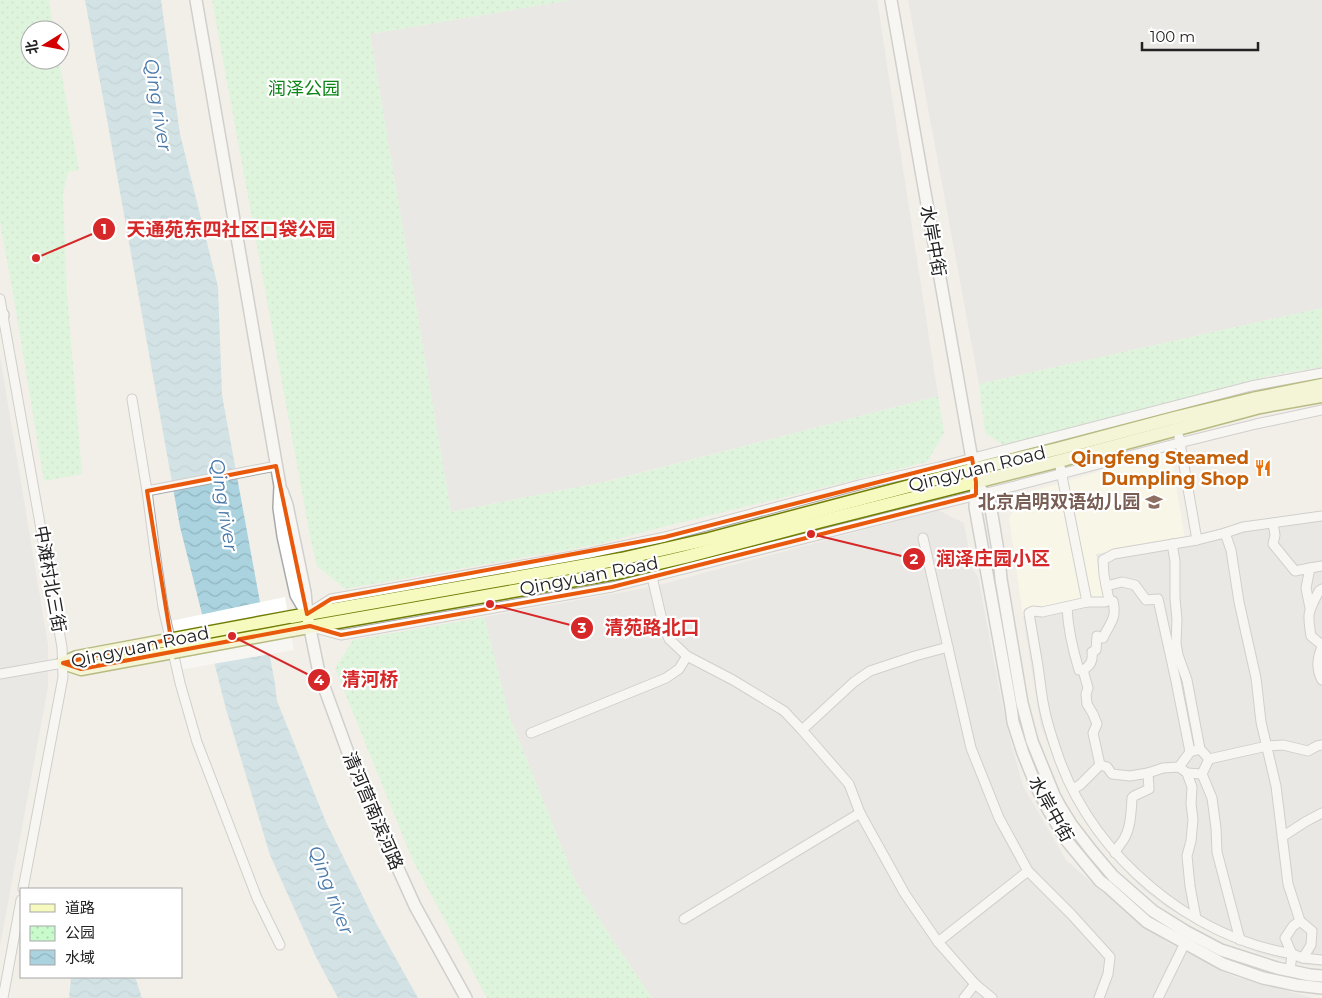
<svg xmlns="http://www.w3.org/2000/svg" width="1322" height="998" font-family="Montserrat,'Noto Sans SC',sans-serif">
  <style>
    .residential { fill: #e0dfdf }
    .education { fill: #ffffe5 }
    .park { fill: url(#park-dots) }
    .water { fill: url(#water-waves) }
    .pier { fill: #fff }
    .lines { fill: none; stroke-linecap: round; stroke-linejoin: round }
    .minor-casing { stroke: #a9a9a9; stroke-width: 11 }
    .tertiary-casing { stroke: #a9a9a9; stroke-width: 14 }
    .secondary-casing { stroke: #707d05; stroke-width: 15 }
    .minor { stroke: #fff; stroke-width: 9 }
    .tertiary { stroke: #fff; stroke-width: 11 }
    .secondary { stroke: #f7fabf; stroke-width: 12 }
    .secondary-bridge-casing { stroke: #707d05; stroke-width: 15; stroke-linecap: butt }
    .secondary-bridge { stroke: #f7fabf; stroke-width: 12 }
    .marked { fill: none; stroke: #e8590c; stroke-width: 4; stroke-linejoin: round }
    .labels { text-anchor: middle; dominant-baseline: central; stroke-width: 4.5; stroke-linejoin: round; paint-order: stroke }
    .park-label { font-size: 18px; fill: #0c8416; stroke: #fff }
    .street-label { font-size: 18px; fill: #222; stroke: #fff }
    .food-label { font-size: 18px; font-weight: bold; fill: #c56008; stroke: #fff; text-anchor: end }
    .education-label { font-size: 18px; font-weight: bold; fill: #785e54; stroke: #fff; text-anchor: end }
    .water-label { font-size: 19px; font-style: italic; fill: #4a7aab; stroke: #fff }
    .leader { fill: none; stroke: #d62828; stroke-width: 2 }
    .callout-dot { fill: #d62828; stroke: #fff; stroke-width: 2 }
    .mark-label { font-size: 15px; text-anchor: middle; font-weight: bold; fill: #fff }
    .callout-label { font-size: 19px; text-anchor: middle; font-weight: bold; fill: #d62828; stroke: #fff; stroke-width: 4.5; stroke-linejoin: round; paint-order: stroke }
  </style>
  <defs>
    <pattern id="park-dots" width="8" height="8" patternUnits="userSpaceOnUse" patternTransform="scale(1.25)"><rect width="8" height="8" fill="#c8facc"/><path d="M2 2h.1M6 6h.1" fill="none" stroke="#acd6af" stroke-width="1.8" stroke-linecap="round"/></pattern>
    <pattern id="water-waves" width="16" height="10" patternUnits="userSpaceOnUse" patternTransform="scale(1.25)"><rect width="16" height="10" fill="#aad3df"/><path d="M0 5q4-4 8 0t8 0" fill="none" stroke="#92b5bf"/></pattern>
  </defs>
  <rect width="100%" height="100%" fill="#f2efe9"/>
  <g class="residential">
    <polygon points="572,0 877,0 938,396 603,482 451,512 370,34"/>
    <polygon points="908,0 1322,0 1322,308 979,384"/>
    <polygon points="0,357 48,645 48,687 0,946"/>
    <polygon points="938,510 964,523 972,568 978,577 1006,724 1023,786 1066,860 1122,909 1168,943 1233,976 1313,998 652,998 610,936 575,880 510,718 484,617 652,587"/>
    <polygon points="1322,515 1322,966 1303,965 1258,953 1219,936 1167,908 1140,887 1109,853 1087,821 1067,789 1041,727 1023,616 1104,599 1096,554"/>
  </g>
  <polygon class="education" points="1170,451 1185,539 1096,554 1105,599 1023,616 1009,518 1022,494"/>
  <g class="park">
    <polygon points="0,0 49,0 54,30 30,30 30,60 59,60 79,170 68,172 63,194 67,293 82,474 44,481 14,299 0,222"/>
    <polygon points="212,0 572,0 370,34 451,512 609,481 938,396 944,433 927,462 655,529 600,544 345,589 317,566 311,541"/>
    <polygon points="1322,308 1322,367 1269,376 1003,445 985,433 979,384"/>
    <polygon points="484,617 510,718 575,880 610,936 652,998 487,998 413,861 335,668 353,640"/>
  </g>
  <g class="water">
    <polygon points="85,0 161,0 180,134 218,287 222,395 275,684 277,701 326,822 376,923 418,998 338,998 316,957 270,855 226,709 180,527 110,136"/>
    <polygon points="69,977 135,977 142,998 69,998 71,979"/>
  </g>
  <polygon class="pier" points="285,597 294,650 179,670 171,621"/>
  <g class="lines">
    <g class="minor-casing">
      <g id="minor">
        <polyline points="0,299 62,647 63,677 23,889"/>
        <polyline points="132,399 147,491 155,552 163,607 180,683 197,742 257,898 280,945"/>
        <polyline points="1179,437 1197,540"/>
        <path d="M1059,461l28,141 -45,10 -9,-1 -4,2c3,18 6,35 9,53 2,13 3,27 6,41 3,17 10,37 16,54 36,97 130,175 232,193l-7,-16 8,-12 7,-5 -12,-37 -12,-98 -15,-64 -5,-44 -17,-76 -8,-52 -6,-17"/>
        <polyline points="147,491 276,466"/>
        <polyline points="1273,523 1275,535 1273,544 1295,571 1310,568 1306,588 1310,608"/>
        <polyline points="923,538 971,748 999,818 1028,871 1071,914 1110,957 1108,974 1099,998"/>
        <polyline points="1172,544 1175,561 1175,598 1177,620 1176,643 1178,655 1187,680 1200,749"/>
        <polyline points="1310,568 1322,566"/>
        <polyline points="652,577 663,624 669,639 687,656 733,680 784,711 802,730 849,784 860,813 905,894 938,942 975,984 992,998"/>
        <polyline points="1106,586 1122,582 1135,585 1146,600 1158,599 1176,681 1190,752"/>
        <path d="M1322,589l-3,2c-11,21 -12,22 -8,45l11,9"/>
        <path d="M1109,600l4,1c4,19 -3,21 -10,37l-6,-2 -1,14 -4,2c1,9 -1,13 -9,18l5,18 -2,6 1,10 6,10 4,10 -4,9 7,32 7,2 5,7 18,2 18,-3"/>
        <polyline points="1087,602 1105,602 1109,600 1104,575 1103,560 1114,554 1197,540 1225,533 1243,527 1322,516"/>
        <path d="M1067,607c1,23 5,40 12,63h4"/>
        <polyline points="312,611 331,599 590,553 665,537 859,485 939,467 1251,386 1322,373"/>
        <polyline points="315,628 341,635 612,587 652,577 949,502 1015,486 1171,445 1256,424 1322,410"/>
        <path d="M1322,647c-5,11 -6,22 0,33"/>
        <polyline points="0,674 63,663"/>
        <polyline points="802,730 854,682 870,671 915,656 948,647"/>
        <polyline points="531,733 666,678 679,669 687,656"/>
        <polyline points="1179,767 1190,752 1200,749 1209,759 1267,746 1283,745 1308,751 1317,746 1322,745"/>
        <polyline points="1187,773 1202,774 1209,759"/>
        <polyline points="1202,774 1212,798 1216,828 1217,852 1240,940"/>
        <polyline points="1073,789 1080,785 1100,765"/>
        <polyline points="1282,837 1305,822 1322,813"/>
        <path d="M1115,853c2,-6 6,-9 9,-14 7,-12 7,-27 8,-41l2,-2 15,-7 -1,-16 15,-5 16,-1 8,6 5,14 -1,17 2,15 -2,22 -4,15 3,30 6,32"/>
        <polyline points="684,919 860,813"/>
        <polyline points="1300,921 1312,931 1311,945 1303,958"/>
        <polyline points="938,942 1028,871"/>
        <polyline points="1290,971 1292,954 1303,958 1322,960"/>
        <polyline points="3,998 21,900"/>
        <polyline points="964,998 975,984"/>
        <polyline points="1158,998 1185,943"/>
      </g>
    </g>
    <g class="tertiary-casing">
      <g id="tertiary">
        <polyline points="196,0 280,486 279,508 283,536 296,595 307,614"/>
        <polyline points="891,0 976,482 975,507 1011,707 1013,722 1023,753 1037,788 1049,811 1067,841 1100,881 1108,887 1147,922 1223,964 1263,978 1296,985 1322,988"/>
        <polyline points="0,315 3,315"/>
        <polyline points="976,482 990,503 999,557 1001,579 1015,662 1022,703 1032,741 1054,795 1061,808 1071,824 1091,850 1113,876 1153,911 1185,931 1221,950 1277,968 1310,975 1322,976"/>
        <polyline points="282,491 287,505 305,592 307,614 319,673 358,780 415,906 466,998"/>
      </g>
    </g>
    <g class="secondary-casing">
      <g id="secondary">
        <polyline points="292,630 621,572 685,557 822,521 1059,461 1260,407 1322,396"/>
        <polyline points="63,663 77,657 291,617 621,559 709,539 974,469 1057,449 1174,418 1252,399 1322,385"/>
        <polyline points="63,663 81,669 173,652"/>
      </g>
    </g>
    <use href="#minor" class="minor"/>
    <use href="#tertiary" class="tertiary"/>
    <use href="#secondary" class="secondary"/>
    <g class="secondary-bridge-casing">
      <polyline id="secondary-bridge" points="173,652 292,630"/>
    </g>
    <use href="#secondary-bridge" class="secondary-bridge"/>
  </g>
  <path d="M0 0H1322V998H0ZM972,458l4,24v13l-364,92 -271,48 -31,-9 -229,43 -18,-6 108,-24 -24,-148 129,-25 31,148 24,-15 334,-62z" fill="#f2efe9" fill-opacity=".55" fill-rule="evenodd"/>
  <path class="marked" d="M972,458l4,24v13l-364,92 -271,48 -31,-9 -229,43 -18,-6 108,-24 -24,-148 129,-25 31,148 24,-15 334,-62z"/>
  <defs>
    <g id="restaurant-bare" transform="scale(1.35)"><path d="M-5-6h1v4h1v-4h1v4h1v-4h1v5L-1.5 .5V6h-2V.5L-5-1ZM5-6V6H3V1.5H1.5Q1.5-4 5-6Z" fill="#e8710a" stroke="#fff" stroke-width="2.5" paint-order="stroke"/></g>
    <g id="school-bare" transform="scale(1.35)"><path d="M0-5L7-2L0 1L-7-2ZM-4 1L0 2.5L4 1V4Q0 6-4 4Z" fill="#8d6e63" stroke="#fff" stroke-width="2.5" paint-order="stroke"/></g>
  </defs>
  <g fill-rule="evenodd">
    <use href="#restaurant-bare" x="1263" y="468"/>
    <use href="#school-bare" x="1154" y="502"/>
  </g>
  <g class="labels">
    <g class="park-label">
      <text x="304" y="89">润泽公园</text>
    </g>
    <g class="street-label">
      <text transform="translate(933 241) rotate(80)">水岸中街</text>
      <text transform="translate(977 469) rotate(-14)">Qingyuan Road</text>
      <text transform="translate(589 576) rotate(-11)">Qingyuan Road</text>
      <text transform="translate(50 579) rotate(80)">中滩村北三街</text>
      <text transform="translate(140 647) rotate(-12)">Qingyuan Road</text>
      <text transform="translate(1051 809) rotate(61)">水岸中街</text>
      <text transform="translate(373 811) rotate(67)">清河营南滨河路</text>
    </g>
    <g class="food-label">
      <text x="1249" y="458">Qingfeng Steamed<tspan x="1249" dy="21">Dumpling Shop</tspan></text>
    </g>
    <g class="education-label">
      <text x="1140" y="502">北京启明双语幼儿园</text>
    </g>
    <g class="water-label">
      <text transform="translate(158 105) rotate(81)">Qing river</text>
      <text transform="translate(224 505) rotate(81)">Qing river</text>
      <text transform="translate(331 890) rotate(69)">Qing river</text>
    </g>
  </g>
  <path class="leader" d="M36 258L104 229M811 534L914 559M490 604L582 628M232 636L319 680"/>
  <g class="callout-dot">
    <circle cx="36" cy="258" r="5"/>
    <circle cx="811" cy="534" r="5"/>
    <circle cx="490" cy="604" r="5"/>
    <circle cx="232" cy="636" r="5"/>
    <circle cx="104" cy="229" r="12"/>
    <circle cx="914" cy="559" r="12"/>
    <circle cx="582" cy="628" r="12"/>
    <circle cx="319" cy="680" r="12"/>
  </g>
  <g class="mark-label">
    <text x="104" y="234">1</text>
    <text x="914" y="564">2</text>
    <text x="582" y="633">3</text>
    <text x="319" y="685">4</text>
  </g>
  <g class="callout-label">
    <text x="231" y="236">天通苑东四社区口袋公园</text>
    <text x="993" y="565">润泽庄园小区</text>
    <text x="652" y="634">清苑路北口</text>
    <text x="370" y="686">清河桥</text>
  </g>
  <rect x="20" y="888" width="162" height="90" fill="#ffffff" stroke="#a7a7a7"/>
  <rect x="30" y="904" width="25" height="8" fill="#f7fabf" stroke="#a7a7a7"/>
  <text x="65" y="913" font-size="15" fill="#222222">道路</text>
  <rect x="30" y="926" width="25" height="15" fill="url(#park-dots)" stroke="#a7a7a7"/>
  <text x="65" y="938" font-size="15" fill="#222222">公园</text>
  <rect x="30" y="950" width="25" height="15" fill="url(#water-waves)" stroke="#a7a7a7"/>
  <text x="65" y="963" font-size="15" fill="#222222">水域</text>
  <g transform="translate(45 45) rotate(260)"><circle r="24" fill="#ffffff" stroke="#a7a7a7"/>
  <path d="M0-4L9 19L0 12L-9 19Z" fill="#d40000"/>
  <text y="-8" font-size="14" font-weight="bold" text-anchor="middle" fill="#222222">北</text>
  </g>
  <path d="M1142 42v8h116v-8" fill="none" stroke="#222222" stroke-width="2.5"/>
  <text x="1150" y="42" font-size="15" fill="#222222" stroke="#ffffff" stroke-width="4" paint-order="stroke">100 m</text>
</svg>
